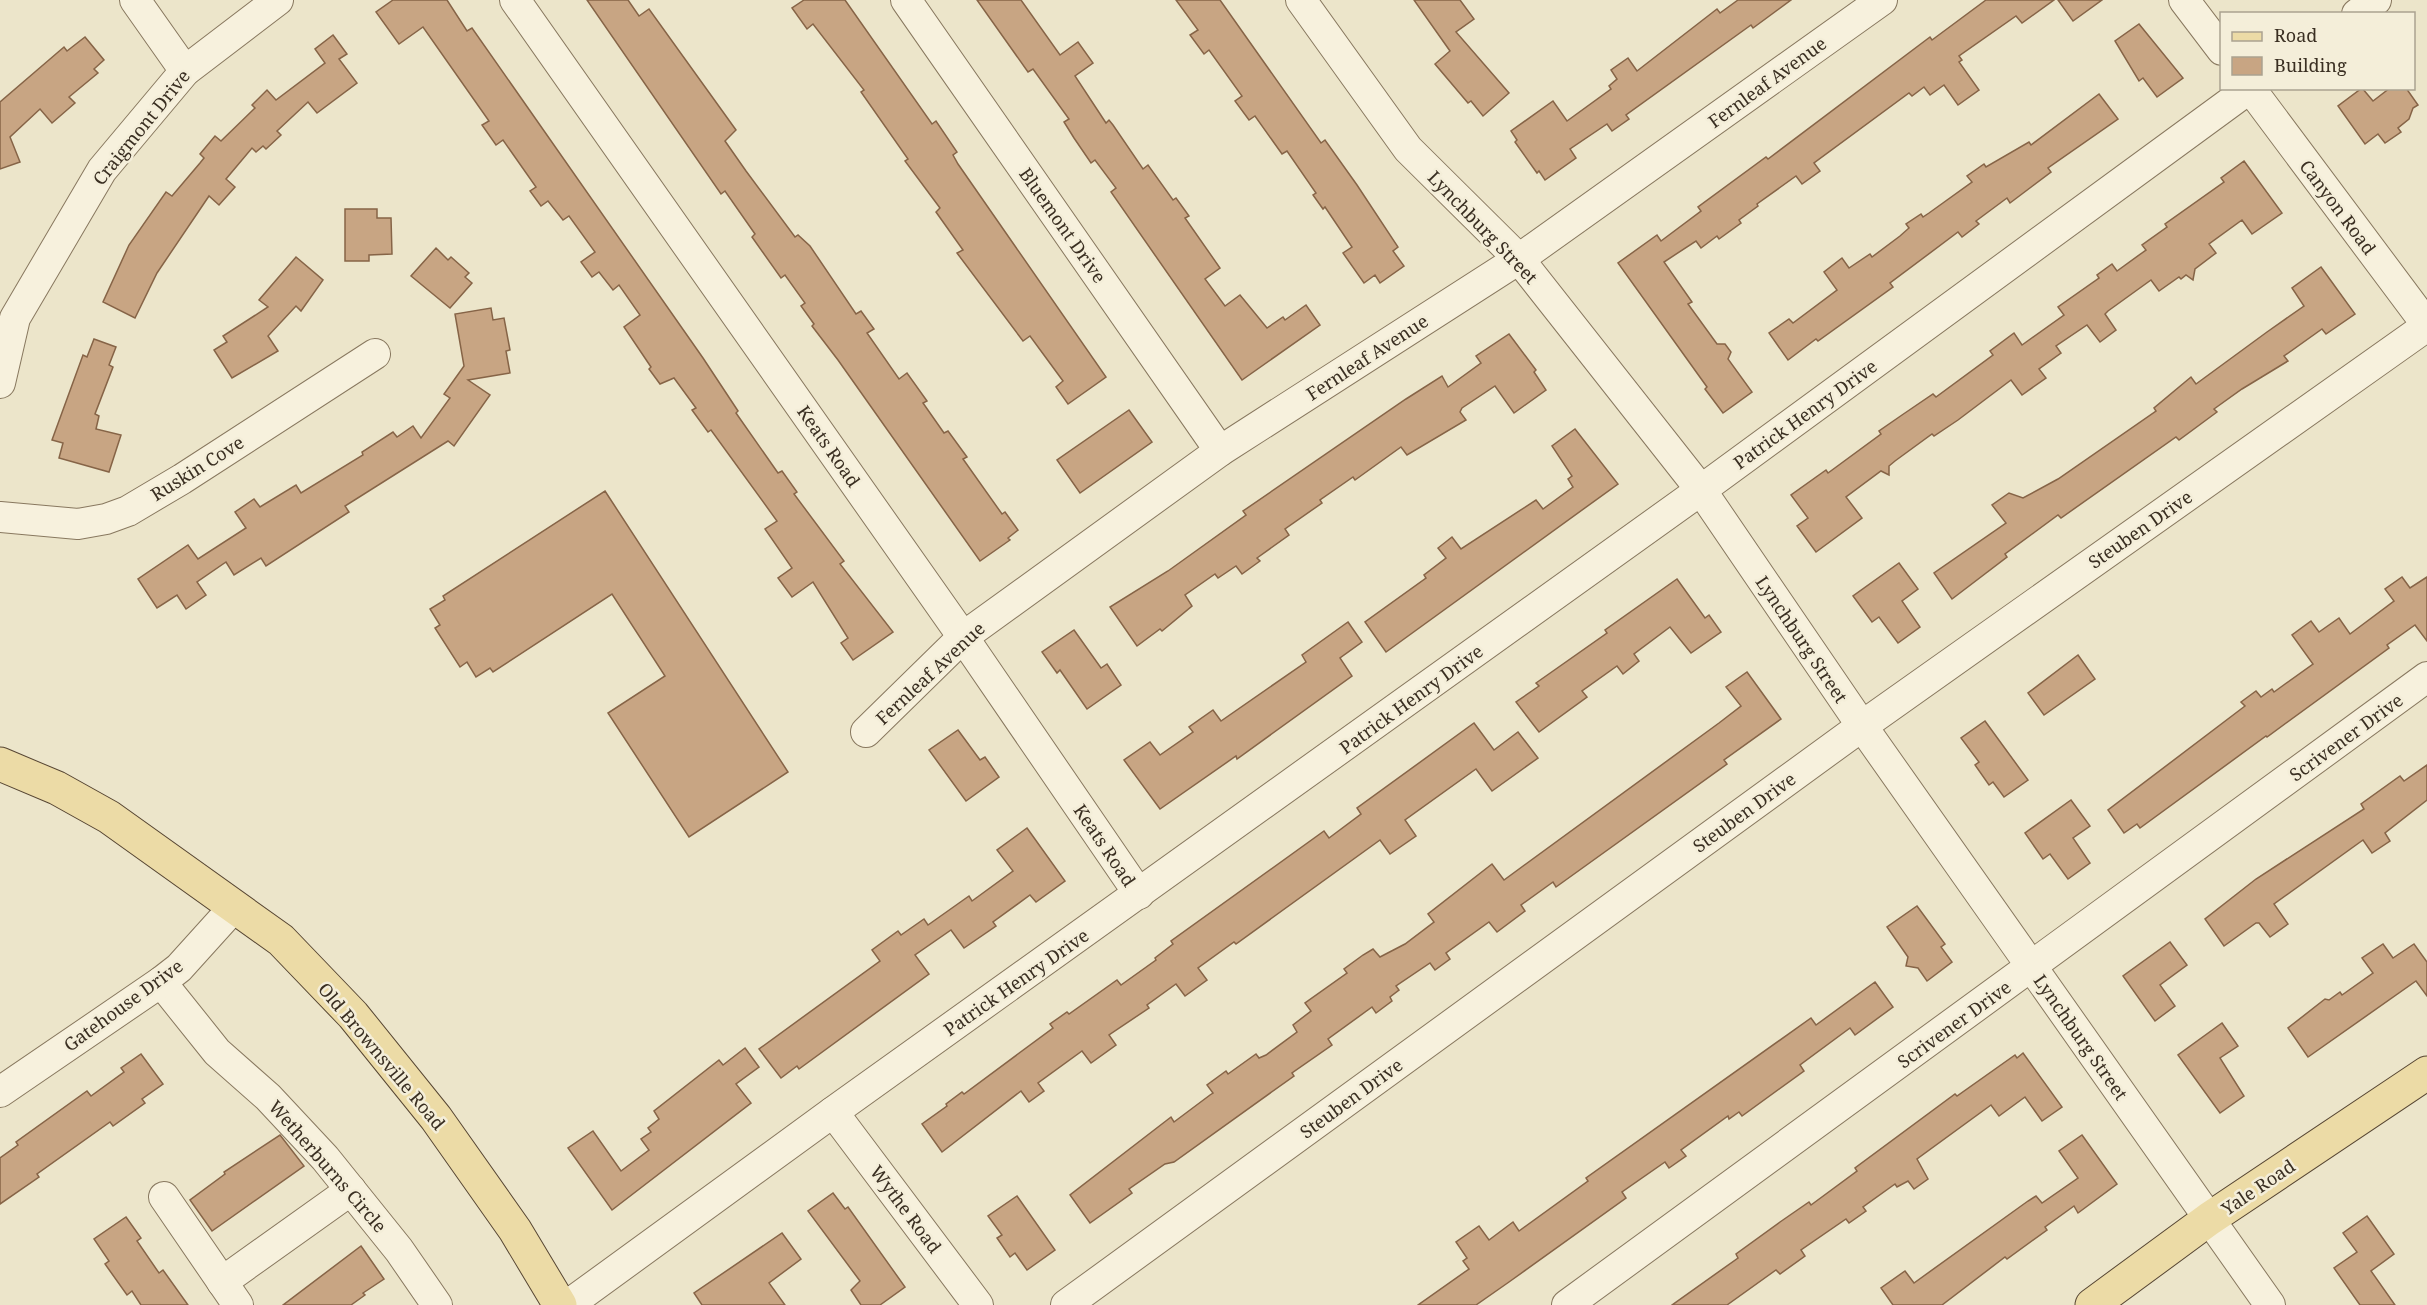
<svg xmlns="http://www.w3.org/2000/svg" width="2427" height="1305" font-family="'Noto Serif',serif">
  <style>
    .building { fill: #c8a583; stroke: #866447; stroke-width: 1.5 }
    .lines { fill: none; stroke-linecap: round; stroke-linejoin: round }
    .minor-casing { stroke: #88785f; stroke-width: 32 }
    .major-casing { stroke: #574633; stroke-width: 35 }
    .minor { stroke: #f7f1dd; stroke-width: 30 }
    .major { stroke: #ecdba6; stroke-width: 33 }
    .labels { text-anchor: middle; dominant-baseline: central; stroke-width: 5; stroke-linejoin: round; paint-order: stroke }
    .street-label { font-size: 18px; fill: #3a2f22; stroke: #f4eed9 }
  </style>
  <rect width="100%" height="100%" fill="#ece5ca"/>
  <g class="building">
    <polygon points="393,0 447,0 467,31 472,28 703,358 738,411 736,413 778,473 782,471 797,492 794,494 844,561 840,564 893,632 853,660 841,643 848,638 813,582 792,597 778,578 792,568 765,529 777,521 711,430 708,432 692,410 696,408 674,378 660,384 649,369 651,367 624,327 640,315 619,285 613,290 599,272 592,277 581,262 595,252 569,216 563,220 548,201 541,206 530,191 536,187 503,140 496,145 482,125 489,121 423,27 399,44 376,12"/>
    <polygon points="587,0 628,0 639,16 649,9 736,130 725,141 746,171 795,237 798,235 810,246 856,314 861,311 874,329 867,333 899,379 907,373 927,401 923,403 944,433 948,431 967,457 963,459 1002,514 1005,512 1018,530 1008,538 1010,540 980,561 838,360 812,326 814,324 801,306 805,303 785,275 781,278 752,237 755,234 725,191 721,194"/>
    <polygon points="804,0 845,0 932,124 936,121 957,152 953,155 958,164 1106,377 1068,404 1056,387 1063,381 1030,336 1023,341 957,253 963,250 936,212 940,208 905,161 908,159 861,92 864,90 813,24 807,29 792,8"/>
    <polygon points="977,0 1021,0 1060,55 1078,42 1093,63 1075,76 1106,123 1109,120 1113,125 1143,169 1148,165 1173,200 1176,198 1189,216 1185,218 1220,268 1205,279 1225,306 1240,295 1267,328 1283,317 1285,320 1306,305 1320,325 1242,380 1111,192 1116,188 1095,160 1091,163 1074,138 1064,122 1069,119 1033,69 1028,72"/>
    <polygon points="1176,0 1220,0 1321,143 1325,140 1357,185 1398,247 1393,251 1404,266 1380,283 1375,275 1364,283 1343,253 1352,247 1325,207 1323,209 1313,195 1316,193 1287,151 1282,154 1255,116 1249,120 1235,101 1242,96 1209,50 1204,54 1190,35 1198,30"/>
    <polygon points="1414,0 1460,0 1474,19 1456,32 1509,93 1483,116 1471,101 1468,103 1435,64 1450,51"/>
    <polygon points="1738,0 1791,0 1753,28 1751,25 1626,115 1629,119 1612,131 1607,124 1570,149 1576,158 1545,180 1539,171 1537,173 1515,142 1517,140 1511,131 1553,101 1567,121 1611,89 1609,86 1617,79 1611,70 1628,58 1637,71 1717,9 1720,13"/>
    <polygon points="1986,0 2054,0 2022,23 2016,16 1959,56 1962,60 1959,62 1979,90 1958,105 1944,85 1930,95 1924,87 1912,96 1909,93 1814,163 1820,171 1802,184 1796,176 1757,204 1758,206 1739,220 1741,223 1719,239 1717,236 1701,248 1696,241 1664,262 1692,302 1688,304 1717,344 1725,344 1731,352 1728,359 1752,392 1723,413 1705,389 1707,387 1618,263 1657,235 1661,241 1701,211 1698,207 1766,157 1768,159 1930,37 1932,40"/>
    <polygon points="2058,0 2102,0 2073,21"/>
    <polygon points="2139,24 2183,78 2157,97 2143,78 2139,81 2115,41"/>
    <polygon points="333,35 347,54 339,59 357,83 317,113 308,102 277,131 281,135 266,149 263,146 256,152 252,148 226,179 235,187 219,205 209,196 157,273 135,318 103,302 129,245 166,192 172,196 200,163 204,158 200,154 215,136 221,141 255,108 252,105 267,90 276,100 325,63 315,49"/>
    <polygon points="85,37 104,60 94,69 98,73 69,97 75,103 52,123 40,109 10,137 20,162 0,169 0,102 64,47 67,51"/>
    <polygon points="2362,88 2373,101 2390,88 2406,88 2418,105 2413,108 2409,119 2398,128 2401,132 2385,143 2378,134 2365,144 2338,106"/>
    <polygon points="2099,94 2118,119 2048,168 2051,172 2010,203 2007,198 1976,221 1979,224 1962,237 1958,232 1890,283 1893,287 1818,341 1816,339 1788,360 1769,333 1789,319 1793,323 1837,290 1824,272 1842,258 1849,268 1870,254 1872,257 1900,236 1909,228 1906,224 1921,214 1923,217 1929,213 1972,182 1967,176 1984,164 1986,167 2029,142 2031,145"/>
    <polygon points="2244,161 2282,213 2252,234 2242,220 2209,244 2216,253 2195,269 2193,280 2186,275 2181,279 2179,277 2159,291 2151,280 2108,311 2105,314 2116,330 2100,342 2087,325 2056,346 2061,353 2039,369 2046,378 2022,395 2011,380 1958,420 1934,436 1932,434 1895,461 1889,466 1889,475 1881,471 1846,497 1862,518 1816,552 1797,526 1808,518 1791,495 1826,470 1828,473 1881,434 1879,431 1902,415 1933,394 1936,397 1993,355 1990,351 2014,333 2022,345 2064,315 2058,307 2099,278 2097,275 2112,264 2117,271 2146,250 2142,245 2167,227 2165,224 2224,182 2221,178"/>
    <polygon points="345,209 377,209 377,218 391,218 392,254 369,255 369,261 345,261"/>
    <polygon points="436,248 448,260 451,257 469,273 465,277 472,283 450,308 411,276"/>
    <polygon points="296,257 323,280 301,311 296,306 268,336 278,351 232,378 214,350 227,342 223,336 268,307 259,300"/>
    <polygon points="2321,267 2355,314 2326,334 2322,329 2284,356 2288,361 2242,389 2214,409 2217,412 2179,440 2176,437 2061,518 2058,515 2005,554 2007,557 1952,599 1934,573 2006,523 1992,505 2009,493 2023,498 2058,479 2156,411 2154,408 2191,377 2196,384 2267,332 2304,306 2292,288"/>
    <polygon points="491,308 493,320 504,318 510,350 506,351 510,373 468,380 490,395 454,446 448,441 345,506 349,512 266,566 261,558 234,575 226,562 197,582 206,595 186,609 177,595 157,608 138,579 188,545 198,559 246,528 235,512 254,499 260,507 296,485 301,493 363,455 362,452 393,432 397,437 413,426 421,438 450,398 444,394 464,366 455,314"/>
    <polygon points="1509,334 1536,370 1534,372 1546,390 1514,413 1495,386 1462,408 1460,412 1466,420 1407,455 1401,447 1355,480 1353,477 1320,500 1322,503 1285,529 1289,535 1257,558 1260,561 1242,574 1236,566 1218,578 1215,574 1185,595 1192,606 1162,631 1160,629 1137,646 1110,607 1168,571 1246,515 1243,511 1406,399 1442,376 1448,387 1481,363 1476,356"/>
    <polygon points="94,339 116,347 109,365 113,367 95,414 99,416 96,429 121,435 109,472 59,458 63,443 52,440 83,355 87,357"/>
    <polygon points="1129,410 1152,442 1080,493 1057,460"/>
    <polygon points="1575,429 1618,484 1386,652 1365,622 1426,578 1424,575 1446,558 1438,548 1452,537 1461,549 1536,500 1543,509 1573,487 1568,479 1572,476 1552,446"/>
    <polygon points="605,491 788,772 689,837 608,713 665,676 612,594 493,672 490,668 476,677 467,662 460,667 435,628 440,625 430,609 445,600 443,596"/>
    <polygon points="1899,563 1918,589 1902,601 1920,627 1898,643 1879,617 1872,622 1853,596"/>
    <polygon points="2402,577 2410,588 2427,577 2427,641 2415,625 2387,645 2389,648 2267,737 2266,736 2140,828 2137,824 2124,833 2108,810 2245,706 2241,702 2256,691 2261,697 2272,689 2274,692 2313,664 2292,635 2311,621 2319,632 2339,618 2350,634 2394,601 2385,589"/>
    <polygon points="1677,579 1705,618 1709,615 1721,632 1691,653 1670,627 1634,654 1639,661 1623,674 1617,666 1582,691 1587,697 1539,732 1516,702 1539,686 1536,683 1607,633 1605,630"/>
    <polygon points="1348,622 1362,642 1340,658 1352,676 1237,759 1236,756 1160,809 1124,760 1150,742 1160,755 1193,732 1189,727 1213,710 1221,721 1306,662 1302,655"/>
    <polygon points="1074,630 1101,668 1107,664 1121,685 1087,709 1060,670 1057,673 1042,652"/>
    <polygon points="2078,655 2095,679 2044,715 2028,693"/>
    <polygon points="1747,672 1781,719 1724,760 1727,764 1556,887 1553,882 1521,905 1525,911 1497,932 1489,922 1446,953 1450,959 1435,970 1430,963 1396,986 1399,990 1390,997 1392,1001 1376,1013 1372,1007 1328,1039 1332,1045 1292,1073 1294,1076 1174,1162 1165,1164 1129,1189 1132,1193 1090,1223 1070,1195 1171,1117 1174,1122 1210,1095 1213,1093 1207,1085 1226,1071 1228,1074 1256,1054 1259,1058 1266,1055 1297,1032 1293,1025 1311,1011 1305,1003 1347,973 1344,969 1363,955 1373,949 1380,957 1405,944 1434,922 1428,914 1492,864 1504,880 1719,723 1741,706 1726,687"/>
    <polygon points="1985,721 2028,780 2004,797 1993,782 1989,785 1975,765 1979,762 1961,738"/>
    <polygon points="1474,723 1494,750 1518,732 1538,758 1492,791 1476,769 1405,820 1416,836 1390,854 1380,840 1236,944 1234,942 1198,968 1207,980 1185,996 1176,984 1147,1005 1149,1008 1109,1035 1116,1045 1091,1063 1082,1051 1038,1083 1044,1091 1029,1102 1021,1091 942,1152 922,1124 947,1106 946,1104 962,1092 964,1094 1053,1028 1050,1024 1067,1012 1069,1014 1117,980 1121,985 1156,960 1155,958 1173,944 1171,941 1324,831 1329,838 1361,814 1357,808"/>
    <polygon points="958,730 980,760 985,757 999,777 966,801 929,750"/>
    <polygon points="2427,765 2427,800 2385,833 2390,841 2372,853 2363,840 2274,904 2288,924 2270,937 2259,923 2256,923 2224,946 2205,919 2256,879 2364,809 2361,804 2400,776 2404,781"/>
    <polygon points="2071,800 2090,826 2073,838 2090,863 2068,879 2050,854 2043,859 2025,833"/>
    <polygon points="1027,828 1065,881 1036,902 1030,895 993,922 996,926 964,948 951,930 915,955 929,974 799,1069 797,1066 781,1078 759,1049 880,961 872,950 898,931 901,935 924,919 928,925 969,896 972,901 1013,871 997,850"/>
    <polygon points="1917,906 1945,944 1941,947 1952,962 1927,981 1918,968 1906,966 1908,957 1887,927"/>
    <polygon points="2170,942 2187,965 2160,985 2175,1006 2155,1021 2123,976"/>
    <polygon points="2383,944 2393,958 2414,944 2427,962 2427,996 2416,981 2308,1057 2288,1028 2325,999 2329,1000 2340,992 2342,995 2373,973 2362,958"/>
    <polygon points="1875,982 1893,1007 1855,1035 1850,1028 1800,1065 1804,1071 1742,1116 1739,1112 1729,1119 1728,1116 1681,1150 1686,1156 1669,1168 1665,1162 1622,1192 1626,1198 1509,1282 1476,1305 1418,1305 1469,1269 1463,1261 1467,1258 1456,1242 1479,1226 1489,1240 1513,1222 1519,1231 1588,1181 1586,1178 1811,1018 1816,1025"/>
    <polygon points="2222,1023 2238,1046 2220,1058 2244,1096 2220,1113 2178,1055"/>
    <polygon points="745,1048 759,1067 736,1084 751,1103 612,1210 568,1148 593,1131 621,1171 649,1150 641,1139 651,1132 648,1128 659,1119 654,1111 719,1060 723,1065"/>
    <polygon points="2023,1053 2062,1107 2042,1121 2025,1097 1999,1116 1991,1105 1917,1159 1928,1179 1914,1189 1908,1181 1897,1187 1895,1184 1863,1207 1866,1211 1849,1223 1846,1219 1801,1250 1805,1256 1780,1274 1776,1270 1727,1305 1672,1305 1738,1258 1736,1254 1780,1222 1809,1202 1811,1205 1857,1171 1855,1168 1955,1094 1957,1096 2015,1055 2017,1058"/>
    <polygon points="141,1054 163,1084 142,1099 145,1103 113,1126 110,1122 37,1174 39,1177 0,1204 0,1158 18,1145 16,1142 87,1091 91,1096 124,1072 121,1068"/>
    <polygon points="280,1135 304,1166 212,1231 190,1200 225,1174 224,1172"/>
    <polygon points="2082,1135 2117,1184 2078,1213 2074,1206 2045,1227 2047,1230 2007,1259 2005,1257 1942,1305 1893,1305 1881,1288 1905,1271 1914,1283 2028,1201 2036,1196 2042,1203 2078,1178 2059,1151"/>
    <polygon points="833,1193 845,1209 848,1207 905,1287 880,1305 861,1305 851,1290 860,1281 808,1211"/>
    <polygon points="1017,1196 1055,1250 1027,1270 1015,1253 1010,1257 997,1238 1002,1235 988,1216"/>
    <polygon points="2367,1216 2394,1254 2371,1271 2395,1305 2360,1305 2334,1268 2357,1252 2343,1233"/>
    <polygon points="126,1217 141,1238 137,1241 159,1273 163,1270 188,1305 141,1305 132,1291 127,1295 105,1264 109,1261 94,1239"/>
    <polygon points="782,1233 801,1259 769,1283 785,1305 702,1305 694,1293"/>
    <polygon points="361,1246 384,1279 363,1293 365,1295 351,1305 283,1305"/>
  </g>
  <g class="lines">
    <g class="minor-casing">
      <g id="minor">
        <polyline points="135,0 185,71"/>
        <polyline points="515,0 963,637 1139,894"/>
        <polyline points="906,0 1220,451"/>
        <polyline points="1301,0 1408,149 1519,259 1701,490 1862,726 2270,1305"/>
        <polyline points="2184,0 2222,50"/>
        <polyline points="2357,14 2376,0"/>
        <polyline points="2250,88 2427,325"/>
        <polyline points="0,383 15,318 102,170 185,71 278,0"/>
        <polyline points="0,517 78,524 106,519 128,511 182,479 375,354"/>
        <polyline points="866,732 963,637 1220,451 1519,259 1882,0"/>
        <polyline points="161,982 217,1052 268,1097 325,1158 399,1250 437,1305"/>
        <polyline points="0,1092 161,982 179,968 235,906"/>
        <polyline points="833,1112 978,1305"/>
        <polyline points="164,1197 238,1305"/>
        <polyline points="222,1282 351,1190"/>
        <polyline points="568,1305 833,1112 1701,490 2250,88"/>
        <polyline points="1066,1305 1862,726 2427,326"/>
        <polyline points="1567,1305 2427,677"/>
      </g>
    </g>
    <g class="major-casing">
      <g id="major">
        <polyline points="0,764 57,788 109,817 281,940 353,1015 436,1118 515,1230 560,1305"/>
        <polyline points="2092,1305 2209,1219 2427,1073"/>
      </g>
    </g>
    <use href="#minor" class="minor"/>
    <use href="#major" class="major"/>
  </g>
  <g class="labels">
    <g class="street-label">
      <text transform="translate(1767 82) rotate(-36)">Fernleaf Avenue</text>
      <text transform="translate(141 127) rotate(-51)">Craigmont Drive</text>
      <text transform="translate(2338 207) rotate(53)">Canyon Road</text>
      <text transform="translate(1063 225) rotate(55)">Bluemont Drive</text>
      <text transform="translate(1483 227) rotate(46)">Lynchburg Street</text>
      <text transform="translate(1367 357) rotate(-33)">Fernleaf Avenue</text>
      <text transform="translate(1805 414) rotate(-36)">Patrick Henry Drive</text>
      <text transform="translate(829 446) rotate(55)">Keats Road</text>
      <text transform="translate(197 468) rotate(-32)">Ruskin Cove</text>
      <text transform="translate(2140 529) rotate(-35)">Steuben Drive</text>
      <text transform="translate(1802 639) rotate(56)">Lynchburg Street</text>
      <text transform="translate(930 673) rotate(-43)">Fernleaf Avenue</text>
      <text transform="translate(1411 699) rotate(-36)">Patrick Henry Drive</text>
      <text transform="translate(2346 737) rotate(-36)">Scrivener Drive</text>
      <text transform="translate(1744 812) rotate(-36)">Steuben Drive</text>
      <text transform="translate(1105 845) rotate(56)">Keats Road</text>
      <text transform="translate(1016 982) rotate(-35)">Patrick Henry Drive</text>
      <text transform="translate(123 1005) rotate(-36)">Gatehouse Drive</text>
      <text transform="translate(1954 1024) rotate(-36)">Scrivener Drive</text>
      <text transform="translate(2081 1037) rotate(55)">Lynchburg Street</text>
      <text transform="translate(382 1056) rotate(50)">Old Brownsville Road</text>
      <text transform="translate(1351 1098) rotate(-36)">Steuben Drive</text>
      <text transform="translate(328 1166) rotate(49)">Wetherburns Circle</text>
      <text transform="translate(2258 1187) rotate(-34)">Yale Road</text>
      <text transform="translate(906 1209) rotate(53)">Wythe Road</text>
    </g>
  </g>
  <rect x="2220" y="12" width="195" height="78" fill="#f4eed9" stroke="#aaa290" stroke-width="1.5"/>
  <rect x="2232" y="32" width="30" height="9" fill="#ecdba6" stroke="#aaa290" stroke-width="1.5"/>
  <text x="2274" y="42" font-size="18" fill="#3a2f22">Road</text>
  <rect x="2232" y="57" width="30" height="18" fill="#c8a583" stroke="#aaa290" stroke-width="1.5"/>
  <text x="2274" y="72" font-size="18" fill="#3a2f22">Building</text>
</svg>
